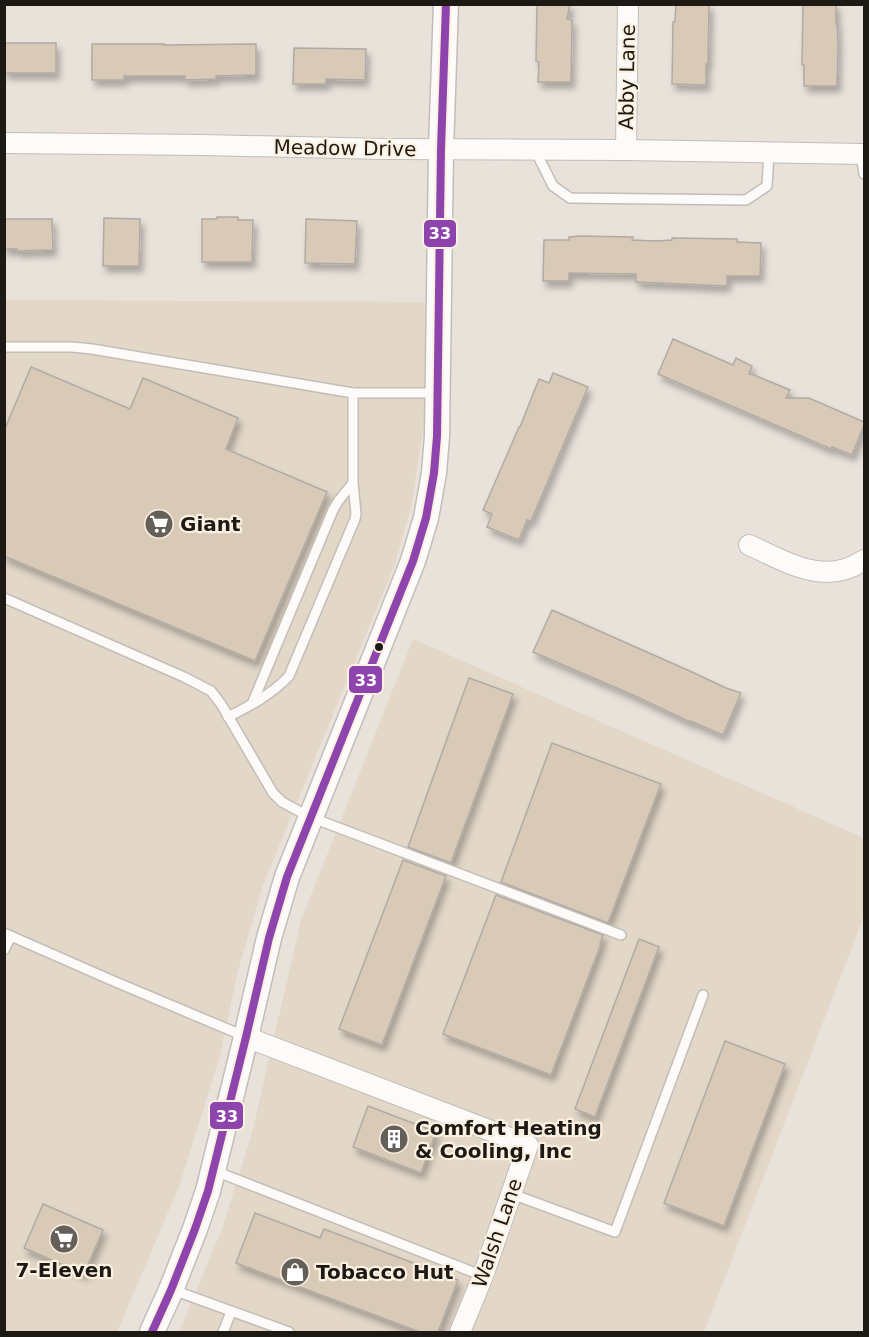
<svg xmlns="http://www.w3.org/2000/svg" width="869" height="1337" font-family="'DejaVu Sans',sans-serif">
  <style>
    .built { fill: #e3d7c8 }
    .building { fill: #d9cab7; stroke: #b0aba5; stroke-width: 1.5; filter: url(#shadow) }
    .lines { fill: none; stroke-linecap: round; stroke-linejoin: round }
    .service-casing { stroke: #c3bdb7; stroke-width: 12 }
    .minor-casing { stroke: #c3bdb7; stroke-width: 22 }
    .tertiary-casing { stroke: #c3bdb7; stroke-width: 27 }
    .service { stroke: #fcfbf9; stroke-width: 9 }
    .minor { stroke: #fcfbf9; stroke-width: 20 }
    .tertiary { stroke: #fcfbf9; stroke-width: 24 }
    .bus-1-casing { stroke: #fcf0e1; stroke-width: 12 }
    .bus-1 { stroke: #8e44ad; stroke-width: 8 }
    .bus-dot { fill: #1d1914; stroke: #fcf0e1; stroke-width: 2 }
    .labels { text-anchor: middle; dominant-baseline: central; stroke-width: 4.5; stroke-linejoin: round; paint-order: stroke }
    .street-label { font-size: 20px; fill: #1d1914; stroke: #fcf0e1 }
    .poi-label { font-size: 20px; font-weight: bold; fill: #1d1914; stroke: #fcf0e1; text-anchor: start }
    .line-badge { stroke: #fcf0e1; stroke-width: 2 }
    .badge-label { font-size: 16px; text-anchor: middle; font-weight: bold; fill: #fff }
  </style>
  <defs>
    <filter id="shadow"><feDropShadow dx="3.5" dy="6" stdDeviation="3" flood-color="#0004"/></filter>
  </defs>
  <rect width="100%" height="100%" fill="#e9e2da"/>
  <g class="built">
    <polygon points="5,300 425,302 424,423 412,503 395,564 263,885 237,974 220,1056 180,1184 117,1332 5,1332"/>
    <polygon points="413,639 864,838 864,916 704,1332 179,1332 222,1229 252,1133 301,920"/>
  </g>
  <g class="building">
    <polygon points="537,4 570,4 567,19 572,20 571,82 538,82 539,62 536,61"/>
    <polygon points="676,4 709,4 708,64 706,64 706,85 672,84 673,22 675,22"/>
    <polygon points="803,4 836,4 836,23 837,22 838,45 837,86 804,86 804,65 802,65"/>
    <rect x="4" y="43" width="52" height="30"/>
    <polygon points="92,44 164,44 164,45 256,44 256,75 216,76 216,79 185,80 185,76 124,76 124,80 92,80"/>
    <polygon points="294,48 366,49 365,80 326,79 326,84 293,84"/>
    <polygon points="217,217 238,217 238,220 253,220 252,262 202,262 202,219 217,219"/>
    <polygon points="104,218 140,219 139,266 103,266"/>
    <polygon points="4,219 52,219 53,250 17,251 17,249 4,249"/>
    <polygon points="306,219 357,221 355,264 305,263"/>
    <polygon points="579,236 633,237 632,240 656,241 672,240 672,238 737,239 737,242 761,243 760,276 727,276 727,286 636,282 636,274 569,273 569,281 543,281 544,240 569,240 569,237"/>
    <polygon points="673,339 733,365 736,358 752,366 749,374 754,375 790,390 786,398 809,398 864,422 864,425 852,455 832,447 831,449 658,374"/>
    <polygon points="31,367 130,409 143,378 238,418 226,449 327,492 255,661 4,556 4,431"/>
    <polygon points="553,373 588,387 531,521 527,520 519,540 487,527 492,514 483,510 519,427 520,427 539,379 549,383"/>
    <polygon points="552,610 692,672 726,688 741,693 723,735 690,721 690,722 633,695 533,652"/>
    <polygon points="469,678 513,694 451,863 408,847"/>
    <polygon points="552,743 661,784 608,923 501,882"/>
    <polygon points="403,860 446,876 382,1045 339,1029"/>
    <polygon points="496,895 603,935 600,944 601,944 551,1075 443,1034"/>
    <polygon points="639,939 659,947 595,1117 575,1109"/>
    <polygon points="725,1041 785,1064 724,1226 664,1203"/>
    <polygon points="368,1106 436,1132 421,1173 353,1147"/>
    <polygon points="43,1204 103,1230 84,1274 24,1248"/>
    <polygon points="255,1213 320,1238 324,1229 458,1280 438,1332 420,1332 236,1263"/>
  </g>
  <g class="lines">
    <g class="service-casing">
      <g id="service">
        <polyline points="535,150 553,186 570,198 746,200 767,186 769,152"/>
        <polyline points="861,154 864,174"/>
        <polyline points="4,347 72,347 92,349 353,393 436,393"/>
        <polyline points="4,598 184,677 211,691 221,704 273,793 282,802 310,817 621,935"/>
        <polyline points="252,704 333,510 339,500 353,483"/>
        <path d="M228,717c22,-11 44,-23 61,-41l66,-157 1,-5 -3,-31v-90"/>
        <polyline points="4,933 111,980 244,1036"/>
        <polyline points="4,950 11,936"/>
        <polyline points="215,1171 483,1276"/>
        <polyline points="512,1194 615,1232 703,995"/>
        <polyline points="173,1290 289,1332"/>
        <polyline points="223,1332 231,1312"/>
      </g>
    </g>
    <g class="minor-casing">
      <g id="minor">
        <polyline points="4,143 204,145 386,149 626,150 864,154"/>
        <polyline points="626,150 628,4"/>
        <path d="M749,545c38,17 76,42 115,15"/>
        <polyline points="246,1037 528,1145 483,1276 460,1332"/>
      </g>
    </g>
    <g class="tertiary-casing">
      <polyline id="tertiary" points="152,1332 171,1290 195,1229 208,1191 246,1037 269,938 287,877 413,561 426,518 434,473 437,436 441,149 446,4"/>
    </g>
    <use href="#service" class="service"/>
    <use href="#minor" class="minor"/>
    <use href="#tertiary" class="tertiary"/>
    <g class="bus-1-casing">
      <polyline id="bus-1" points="152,1332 171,1290 195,1229 208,1191 246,1037 269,938 287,877 413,561 426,518 434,473 437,436 441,149 446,4"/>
    </g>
    <use href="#bus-1" class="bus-1"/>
  </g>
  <defs>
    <g id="supermarket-disc" transform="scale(1.5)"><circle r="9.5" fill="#645f59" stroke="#fcf0e1"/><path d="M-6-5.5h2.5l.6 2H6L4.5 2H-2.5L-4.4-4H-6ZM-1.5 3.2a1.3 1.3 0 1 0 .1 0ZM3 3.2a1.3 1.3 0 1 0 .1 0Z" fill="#fff"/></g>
    <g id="building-disc" transform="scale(1.5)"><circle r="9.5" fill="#645f59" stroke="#fcf0e1"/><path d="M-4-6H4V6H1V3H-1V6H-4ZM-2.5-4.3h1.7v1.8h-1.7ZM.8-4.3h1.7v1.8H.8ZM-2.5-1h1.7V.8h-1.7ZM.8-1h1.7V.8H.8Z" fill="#fff"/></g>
    <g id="shop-disc" transform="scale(1.5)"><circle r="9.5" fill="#645f59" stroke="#fcf0e1"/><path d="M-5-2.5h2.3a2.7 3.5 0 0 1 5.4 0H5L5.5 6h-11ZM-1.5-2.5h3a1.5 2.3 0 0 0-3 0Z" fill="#fff"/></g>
  </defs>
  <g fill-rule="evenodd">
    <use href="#supermarket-disc" x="159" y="524"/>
    <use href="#building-disc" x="394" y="1139"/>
    <use href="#supermarket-disc" x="64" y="1239"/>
    <use href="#shop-disc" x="295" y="1272"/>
  </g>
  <circle class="bus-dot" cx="379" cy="647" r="5"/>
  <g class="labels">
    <g class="street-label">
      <text transform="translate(627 77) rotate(-89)">Abby Lane</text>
      <text transform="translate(345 148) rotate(1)">Meadow Drive</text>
      <text transform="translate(497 1233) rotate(-71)">Walsh Lane</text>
    </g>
    <g class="poi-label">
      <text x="180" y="524">Giant</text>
      <text x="415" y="1128">Comfort Heating<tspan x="415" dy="23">&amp; Cooling, Inc</tspan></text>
      <text x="64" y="1270" text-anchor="middle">7-Eleven</text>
      <text x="316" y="1272">Tobacco Hut</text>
    </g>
  </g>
  <g class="line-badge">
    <rect x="423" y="219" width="34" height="29" rx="6" fill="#8e44ad"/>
    <rect x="348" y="665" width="35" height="29" rx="6" fill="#8e44ad"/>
    <rect x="209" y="1101" width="35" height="29" rx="6" fill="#8e44ad"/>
  </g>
  <g class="badge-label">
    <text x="440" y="239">33</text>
    <text x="366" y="686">33</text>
    <text x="227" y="1122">33</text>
  </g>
  <rect width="869" height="1337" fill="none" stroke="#1d1914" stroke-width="12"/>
</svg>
